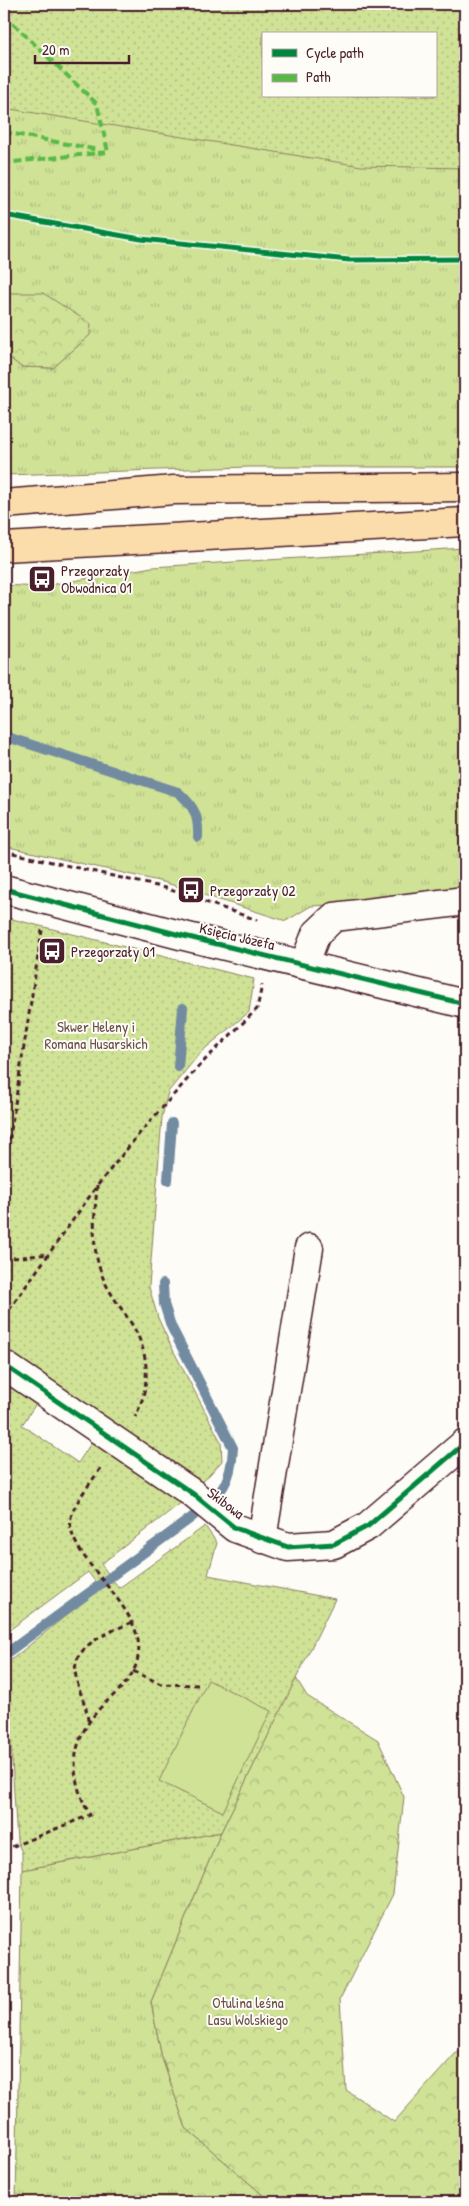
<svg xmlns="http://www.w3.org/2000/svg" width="469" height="2206" font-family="'Patrick Hand',sans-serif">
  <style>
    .grass { fill: url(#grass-tufts); stroke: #8c8060; fill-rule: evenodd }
    .forest { fill: url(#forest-crowns); stroke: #8c8060 }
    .park { fill: url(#park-dots); stroke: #8c8060; fill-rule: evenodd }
    .pitch { fill: #cfe296; stroke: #8c8060 }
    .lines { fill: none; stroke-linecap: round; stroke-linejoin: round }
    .stream { stroke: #738ba1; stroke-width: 10 }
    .minor-casing { stroke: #4a1f2b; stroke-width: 31 }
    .major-casing { stroke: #4a1f2b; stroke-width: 31 }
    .path { stroke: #4a1f2b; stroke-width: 3; stroke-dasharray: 5 4; stroke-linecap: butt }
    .minor { stroke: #fdfcf7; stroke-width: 28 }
    .major { stroke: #fbddab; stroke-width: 28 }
    .quiet { stroke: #58b947; stroke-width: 4; stroke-dasharray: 8 4; stroke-linecap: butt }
    .cycleway-casing { stroke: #fdfcf7; stroke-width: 8 }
    .cycleway { stroke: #00873e; stroke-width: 5 }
    .labels { text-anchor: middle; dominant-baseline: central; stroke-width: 4; stroke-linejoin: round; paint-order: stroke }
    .poi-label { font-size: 15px; fill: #4a1f2b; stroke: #fdfcf7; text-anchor: start }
    .street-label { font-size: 15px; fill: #4a1f2b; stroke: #fdfcf7 }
    .park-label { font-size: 15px; fill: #6b5046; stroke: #fdfcf7 }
  </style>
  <defs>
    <pattern id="grass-tufts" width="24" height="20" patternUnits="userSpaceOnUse" patternTransform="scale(1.25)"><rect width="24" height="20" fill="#cfe296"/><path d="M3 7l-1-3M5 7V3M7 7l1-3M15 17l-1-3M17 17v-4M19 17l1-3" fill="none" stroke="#b3c181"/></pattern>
    <pattern id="forest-crowns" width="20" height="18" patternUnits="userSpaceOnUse" patternTransform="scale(1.25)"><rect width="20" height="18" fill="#cfe296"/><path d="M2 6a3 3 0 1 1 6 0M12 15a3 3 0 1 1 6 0" fill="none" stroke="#b3c181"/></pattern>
    <pattern id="park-dots" width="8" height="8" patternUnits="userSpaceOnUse" patternTransform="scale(1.25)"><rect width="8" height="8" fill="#cfe296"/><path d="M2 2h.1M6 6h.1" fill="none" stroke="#b3c181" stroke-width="1.8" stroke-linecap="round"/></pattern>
  </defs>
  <rect width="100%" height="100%" fill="#fdfcf7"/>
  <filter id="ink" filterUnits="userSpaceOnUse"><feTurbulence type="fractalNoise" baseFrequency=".02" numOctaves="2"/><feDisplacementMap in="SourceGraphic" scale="10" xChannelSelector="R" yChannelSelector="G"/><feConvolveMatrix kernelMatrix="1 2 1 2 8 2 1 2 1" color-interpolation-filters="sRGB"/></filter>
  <g filter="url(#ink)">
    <g class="grass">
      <path d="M4,4h461v463h-216l-245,8v-122l17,14 32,1 37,-33 -81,-42 -5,8zM263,34h172v62h-172z"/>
      <polygon points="465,548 465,897 311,906 286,921 163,882 4,846 4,585 39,587 152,567"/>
      <polygon points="221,1832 151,2002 162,2058 186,2128 271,2202 16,2202 22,1870"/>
    </g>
    <g class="forest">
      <polygon points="9,293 43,293 91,324 90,335 53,368 21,367 4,353 4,301"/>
      <polygon points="296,1678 307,1696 378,1740 404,1797 393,1894 340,1999 346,2090 394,2122 455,2054 465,2049 465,2202 271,2202 186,2128 162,2058 151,2002 221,1832"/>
    </g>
    <g class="park">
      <path d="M4,4h461v164l-104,-2 -357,-58zM263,34h172v62h-172z"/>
      <polygon points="4,917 254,979 249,1012 201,1052 168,1092 162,1117 149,1287 158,1318 171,1346 221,1442 222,1461 199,1486 4,1351"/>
      <polygon points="4,1376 39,1399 22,1425 78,1463 95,1437 182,1502 101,1564 119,1588 205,1526 217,1543 208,1575 335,1599 221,1832 22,1870 22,1853 17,1841 6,1664 100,1588 88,1572 4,1634"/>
    </g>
    <polygon class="pitch" points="208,1680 271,1711 223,1812 159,1781"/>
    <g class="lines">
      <g class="stream">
        <path d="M4,736l174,56c16,14 21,24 20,45"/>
        <polyline points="178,1067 183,1008"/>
        <polyline points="168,1180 172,1123"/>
        <path d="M4,1655l187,-137c28,-24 40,-30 42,-70l-62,-122 -7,-22 -1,-20"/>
      </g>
      <g class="minor-casing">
        <g id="minor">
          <polyline points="4,889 180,935 465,1004"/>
          <polyline points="304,965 316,934 334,917 465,901"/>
          <polyline points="4,1365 192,1493 235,1528 288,1547 334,1544 368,1526 465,1443"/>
          <polyline points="262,1539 309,1248"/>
        </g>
      </g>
      <g class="major-casing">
        <g id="major">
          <polyline points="4,504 174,490 465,487"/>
          <polyline points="4,547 465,522"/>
        </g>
      </g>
      <g class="path">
        <polyline points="4,851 165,888 257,920"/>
        <polyline points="4,1175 42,930"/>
        <path d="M97,1186c-2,27 -6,54 2,80 6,23 20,38 32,57 19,30 20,63 4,94"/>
        <polyline points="4,1259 49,1254"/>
        <polyline points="4,1317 97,1186 139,1134 199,1066 257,1009 262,985"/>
        <polyline points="133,1671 161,1684 198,1685"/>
        <path d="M88,1721c-1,-16 -9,-28 -12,-44 -7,-32 35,-45 56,-55"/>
        <path d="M4,1850l86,-35c-23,-40 -20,-76 13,-110 15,-14 31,-26 35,-48 10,-54 -84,-104 -65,-146 7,-16 20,-31 29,-45"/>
      </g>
      <use href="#minor" class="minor"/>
      <use href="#major" class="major"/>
      <g class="quiet">
        <polyline points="4,15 97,104 108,152 4,163"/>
        <polyline points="4,132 98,150"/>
      </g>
      <g class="cycleway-casing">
        <g id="cycleway">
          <polyline points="4,215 141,239 349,260 465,259"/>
          <polyline points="4,889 180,935 465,1004"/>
          <polyline points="4,1365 192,1493 235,1528 288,1547 334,1544 368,1526 465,1443"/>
        </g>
      </g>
      <use href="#cycleway" class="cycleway"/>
    </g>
  </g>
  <defs>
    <g id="bus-square" transform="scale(1.4375)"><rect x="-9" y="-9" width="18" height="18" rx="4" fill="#4a1f2b" stroke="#fdfcf7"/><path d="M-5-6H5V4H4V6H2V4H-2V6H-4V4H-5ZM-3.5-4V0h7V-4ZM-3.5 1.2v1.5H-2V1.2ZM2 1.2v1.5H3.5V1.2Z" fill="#fff"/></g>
  </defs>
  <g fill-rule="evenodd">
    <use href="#bus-square" x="42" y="579"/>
    <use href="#bus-square" x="191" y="890"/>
    <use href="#bus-square" x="52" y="951"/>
  </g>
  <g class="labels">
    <g class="poi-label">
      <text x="61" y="570">Przegorzały<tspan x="61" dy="17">Obwodnica 01</tspan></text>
      <text x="210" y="890">Przegorzały 02</text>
      <text x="71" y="951">Przegorzały 01</text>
    </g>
    <g class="street-label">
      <text transform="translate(237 936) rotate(13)">Księcia Józefa</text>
      <text transform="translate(226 1503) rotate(37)">Skibowa</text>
    </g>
    <g class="park-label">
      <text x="96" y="1026">Skwer Heleny i<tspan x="96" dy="17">Romana Husarskich</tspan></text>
      <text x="248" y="2002">Otulina leśna<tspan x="248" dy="17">Lasu Wolskiego</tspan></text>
    </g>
  </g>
  <rect width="469" height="2206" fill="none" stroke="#fdfcf7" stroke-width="20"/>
  <rect x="10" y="10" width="449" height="2186" fill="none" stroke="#4a1f2b" stroke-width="2" filter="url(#ink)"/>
  <rect x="262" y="32" width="175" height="65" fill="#fdfcf7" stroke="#b5a4a5"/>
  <rect x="272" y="49" width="25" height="8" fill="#00873e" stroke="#b5a4a5"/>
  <text x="306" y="58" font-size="15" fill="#4a1f2b">Cycle path</text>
  <rect x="272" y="74" width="25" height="8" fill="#58b947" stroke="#b5a4a5"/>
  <text x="306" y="82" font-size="15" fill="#4a1f2b">Path</text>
  <path d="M35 55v8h94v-8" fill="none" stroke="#4a1f2b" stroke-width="2.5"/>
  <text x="42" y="55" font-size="15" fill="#4a1f2b" stroke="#fdfcf7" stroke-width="4" paint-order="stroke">20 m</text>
</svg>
